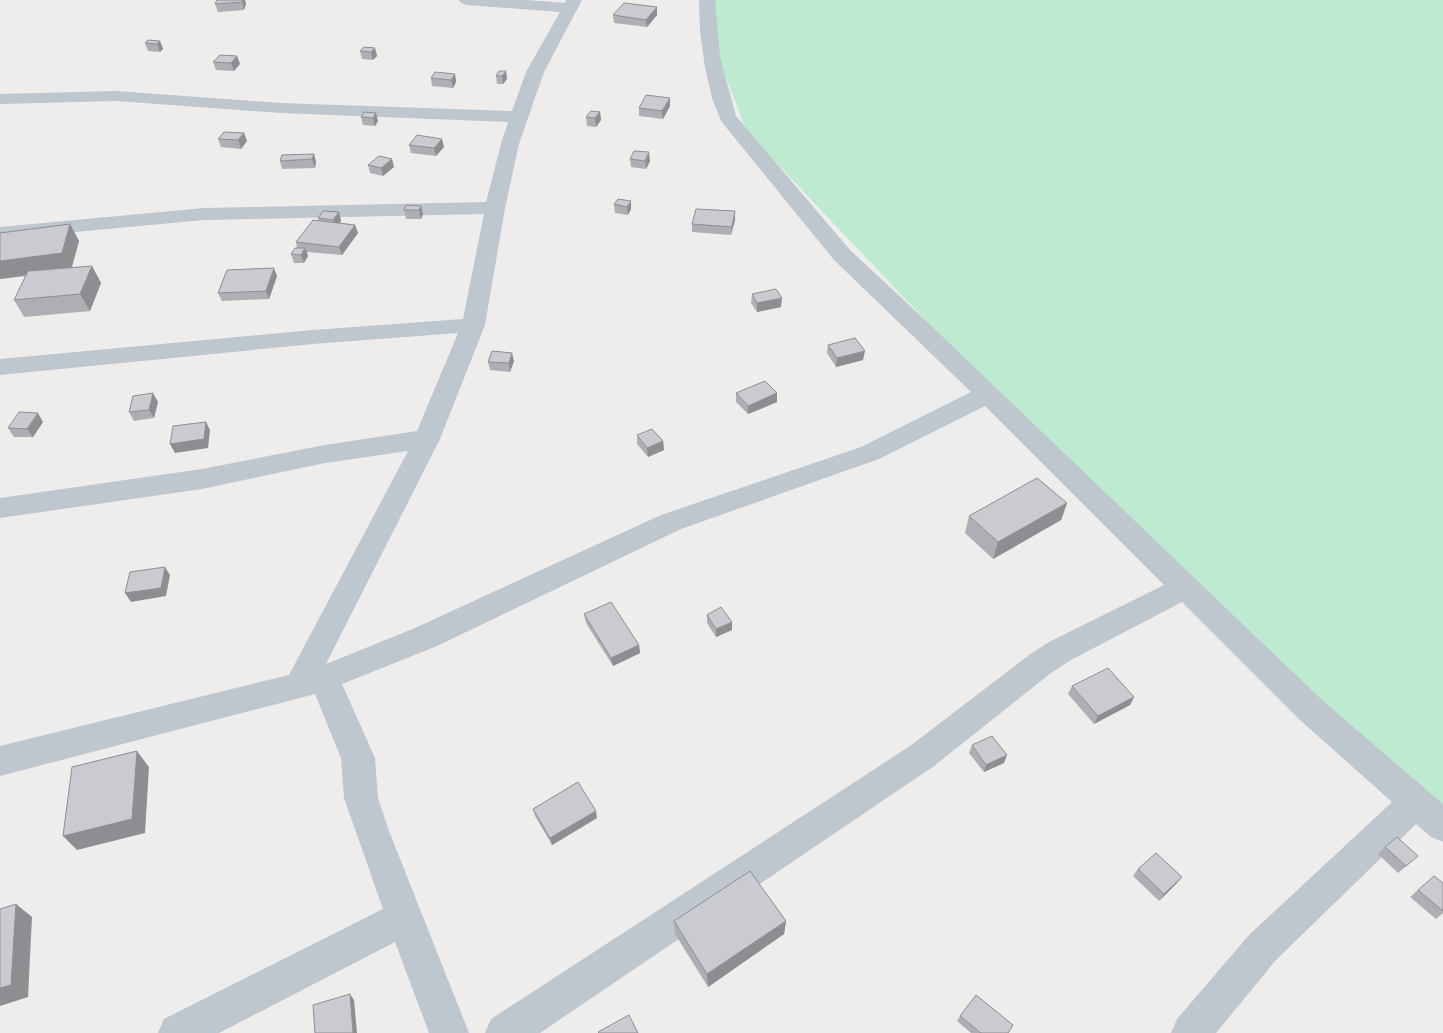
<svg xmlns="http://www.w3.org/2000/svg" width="1443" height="1033" font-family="Figtree,sans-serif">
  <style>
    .green { fill: #bdead0 }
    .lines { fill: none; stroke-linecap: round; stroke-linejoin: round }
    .street { fill: #bec6ce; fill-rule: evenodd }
    .wall { fill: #aeafb4 }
    .shaded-wall { fill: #8d8e92 }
    .building { fill: #cacbd1; stroke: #8d8e92 }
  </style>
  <rect width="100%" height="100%" fill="#efecec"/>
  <polygon class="green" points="714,0 1443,0 1443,823 930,325 747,132 711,38"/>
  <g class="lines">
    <polygon class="street" points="459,0 527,0 565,3 566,0 582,0 544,72 519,144 505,208 485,325 440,439 326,664 415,628 661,515 861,447 971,392 834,260 721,121 712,98 705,67 700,32 699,0 715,0 720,57 736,116 850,250 923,318 1322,700 1443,804 1443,842 1431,837 1416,824 1276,960 1216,1033 1171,1033 1177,1019 1250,934 1392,802 1300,720 1182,602 1071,660 1051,673 934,766 540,1033 485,1033 491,1019 910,746 1029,655 1049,642 1164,585 985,406 879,459 681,529 437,646 342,684 375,758 378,798 389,831 469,1033 429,1033 395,942 219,1033 158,1033 164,1019 383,909 344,798 341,758 315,694 0,776 0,746 289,675 408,451 325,463 202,489 0,518 0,498 202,469 325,445 417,431 458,333 313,344 0,375 0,359 313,330 463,319 484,214 204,220 0,239 0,227 204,208 486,202 501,144 508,122 281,113 116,101 0,104 0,94 116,91 281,103 512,111 526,72 560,12 467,5 461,3"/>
  </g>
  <g class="wall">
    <polygon points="217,0 245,0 246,4 244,10 218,12 215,4"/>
    <polygon points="613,15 657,15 647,27 614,23"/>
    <polygon points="160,41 163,49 160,52 148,51 145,43"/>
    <polygon points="375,48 377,56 373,60 362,59 360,51"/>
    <polygon points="237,56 240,64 234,71 216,70 213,62"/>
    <polygon points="506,71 507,79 503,84 497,84 496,76"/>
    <polygon points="455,74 456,82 453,88 432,86 431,78"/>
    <polygon points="670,106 663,119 639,116 639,108"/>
    <polygon points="364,112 378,121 375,126 363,125 361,117"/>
    <polygon points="600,112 601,120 596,127 587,126 586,117"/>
    <polygon points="244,133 247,141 241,149 221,147 218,139"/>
    <polygon points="409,145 444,147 436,156 411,153"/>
    <polygon points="314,154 316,162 315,168 282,169 280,161"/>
    <polygon points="630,159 650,161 646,169 631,167"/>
    <polygon points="368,165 394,167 383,176 370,173"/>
    <polygon points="631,201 631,209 628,215 615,213 614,204"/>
    <polygon points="421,206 423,214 421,219 406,219 404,210"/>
    <polygon points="735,211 735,220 731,235 692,232 692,224"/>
    <polygon points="339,212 341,221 339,223 355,225 358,233 342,255 307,252 308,256 304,263 294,263 291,254 297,248 296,242 319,221 318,218"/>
    <polygon points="70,224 79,241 72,268 92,266 101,283 90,311 24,317 14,300 26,276 0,279"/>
    <polygon points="277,276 269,299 222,301 218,293"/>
    <polygon points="752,294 781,307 757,312 751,303"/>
    <polygon points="828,345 863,360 836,367 827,353"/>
    <polygon points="514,361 510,372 490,370 488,362"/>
    <polygon points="736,393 777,393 777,402 748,414 736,402"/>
    <polygon points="158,402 154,418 134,421 129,412"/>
    <polygon points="43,422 33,437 14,437 8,428"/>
    <polygon points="637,435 663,441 664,450 648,457 637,444"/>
    <polygon points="1067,503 1061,520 993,559 965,533 969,516"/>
    <polygon points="584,614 639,645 640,653 613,666 586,623"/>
    <polygon points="707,615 732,630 716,637 707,623"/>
    <polygon points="1072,686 1134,697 1130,705 1094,724 1068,694"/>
    <polygon points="972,745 1004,763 984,772 969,753"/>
    <polygon points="533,809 597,818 552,845 535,816"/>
    <polygon points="1385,847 1410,863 1398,873 1378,854"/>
    <polygon points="1138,869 1182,877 1176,884 1159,901 1133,876"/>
    <polygon points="1434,876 1443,883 1443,913 1436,919 1410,897"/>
    <polygon points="674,921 786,921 784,934 708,987 675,934"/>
    <polygon points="960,1016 1008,1033 971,1033 957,1021"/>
  </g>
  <g class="shaded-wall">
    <polygon points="243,0 245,0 246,4 244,10 242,2"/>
    <polygon points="657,7 657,15 647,27 646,20"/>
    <polygon points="160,41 163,49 160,52 157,44"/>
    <polygon points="375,48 377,56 373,60 371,52"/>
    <polygon points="237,56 240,64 234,71 231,63"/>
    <polygon points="506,71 507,79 503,84 502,76"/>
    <polygon points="455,74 456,82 453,88 451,80"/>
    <polygon points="670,98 670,106 663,119 662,111"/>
    <polygon points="600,112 601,120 596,127 595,118"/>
    <polygon points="376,113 378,121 375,126 373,118"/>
    <polygon points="244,133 247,141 241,149 238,140"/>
    <polygon points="442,139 444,147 436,156 434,148"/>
    <polygon points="649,152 650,161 646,169 645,161"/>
    <polygon points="314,154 316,162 315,168 312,159"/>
    <polygon points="392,159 394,167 383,176 381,168"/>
    <polygon points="631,201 631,209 628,215 627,207"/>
    <polygon points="421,206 423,214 421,219 419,210"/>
    <polygon points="735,211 735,220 731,235 732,227"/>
    <polygon points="339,212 341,221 336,228 333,220"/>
    <polygon points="70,224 79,241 71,269 0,279 0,261"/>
    <polygon points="355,225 358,233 342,255 339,247"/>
    <polygon points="305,248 308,256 304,263 301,255"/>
    <polygon points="92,266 101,283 90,311 80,294"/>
    <polygon points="274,268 277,276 269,299 266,291"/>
    <polygon points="782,298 781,307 757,312 757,303"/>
    <polygon points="865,351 863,360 836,367 837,358"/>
    <polygon points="512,353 514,361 510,372 509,363"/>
    <polygon points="153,393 158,402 154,418 149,410"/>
    <polygon points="777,393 777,402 748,414 748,406"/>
    <polygon points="38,413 43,422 33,437 27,429"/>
    <polygon points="206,422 210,430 208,448 175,453 170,444"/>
    <polygon points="663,441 664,450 648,457 647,448"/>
    <polygon points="1067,503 1061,520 993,559 998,542"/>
    <polygon points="165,567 170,575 166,596 131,602 125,593"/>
    <polygon points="732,622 732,630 716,637 716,629"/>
    <polygon points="639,645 640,653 613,666 611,658"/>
    <polygon points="1134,697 1130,705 1094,724 1098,716"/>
    <polygon points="137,751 149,767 145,833 77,850 63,836"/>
    <polygon points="1007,755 1004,763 984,772 986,765"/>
    <polygon points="596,811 597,818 552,845 550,838"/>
    <polygon points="1182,877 1176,884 1159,901 1164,894"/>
    <polygon points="16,904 32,917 28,997 0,1006 0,988"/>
    <polygon points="786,921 784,934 708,987 707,974"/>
    <polygon points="350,994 354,1000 357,1033 353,1033"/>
  </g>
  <g class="building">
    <polygon points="217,0 243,0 242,2 215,4"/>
    <polygon points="624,3 657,7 646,20 613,15"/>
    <polygon points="148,40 160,41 157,44 145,43"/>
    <polygon points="364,47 375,48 371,52 360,51"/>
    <polygon points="220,55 237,56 231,63 213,62"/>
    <polygon points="499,71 506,71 502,76 496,76"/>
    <polygon points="435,72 455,74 451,80 431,78"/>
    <polygon points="646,95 670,98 662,111 639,108"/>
    <polygon points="591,111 600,112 595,118 586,117"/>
    <polygon points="364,112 376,113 373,118 361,117"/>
    <polygon points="224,132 244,133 238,140 218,139"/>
    <polygon points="417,135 442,139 434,148 409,145"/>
    <polygon points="634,151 649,152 645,161 630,159"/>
    <polygon points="314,154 312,159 280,161 282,155"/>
    <polygon points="379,156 392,159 381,168 368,165"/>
    <polygon points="618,199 631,201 627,207 614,204"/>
    <polygon points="406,205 421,206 419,210 404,210"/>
    <polygon points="696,209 735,211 732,227 692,224"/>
    <polygon points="323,211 339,212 333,220 318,218"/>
    <polygon points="313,220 355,225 339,247 296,242"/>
    <polygon points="70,224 62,253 0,261 0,233"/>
    <polygon points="295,248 305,248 301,255 291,254"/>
    <polygon points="92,266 80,294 14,300 28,271"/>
    <polygon points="274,268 266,291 218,293 227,270"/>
    <polygon points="776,289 782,298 757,303 752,294"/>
    <polygon points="855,338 865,351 837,358 828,345"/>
    <polygon points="492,351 512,353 509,363 488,362"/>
    <polygon points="765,381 777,393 748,406 736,393"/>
    <polygon points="153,393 149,410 129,412 133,396"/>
    <polygon points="19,412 38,413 27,429 8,428"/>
    <polygon points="206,422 204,439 170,444 173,426"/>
    <polygon points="652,429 663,441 647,448 637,435"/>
    <polygon points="1037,478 1067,503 998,542 969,516"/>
    <polygon points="165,567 161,588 125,593 130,572"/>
    <polygon points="611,602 639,645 611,658 584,614"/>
    <polygon points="721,607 732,622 716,629 707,615"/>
    <polygon points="1108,668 1134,697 1098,716 1072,686"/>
    <polygon points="992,736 1007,755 986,765 972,745"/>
    <polygon points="137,751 132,819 63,836 72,767"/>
    <polygon points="578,782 596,811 550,838 533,809"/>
    <polygon points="1397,837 1418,856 1406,866 1385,847"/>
    <polygon points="1156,853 1182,877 1164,894 1138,869"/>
    <polygon points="750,871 786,921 707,974 674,921"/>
    <polygon points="1434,876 1443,883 1443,911 1418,890"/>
    <polygon points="16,904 11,985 0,988 0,909"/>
    <polygon points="350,994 353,1033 315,1033 313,1005"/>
    <polygon points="976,995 1013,1025 1008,1033 981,1033 960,1016"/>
    <polygon points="629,1015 638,1033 599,1033 598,1032"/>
  </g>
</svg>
